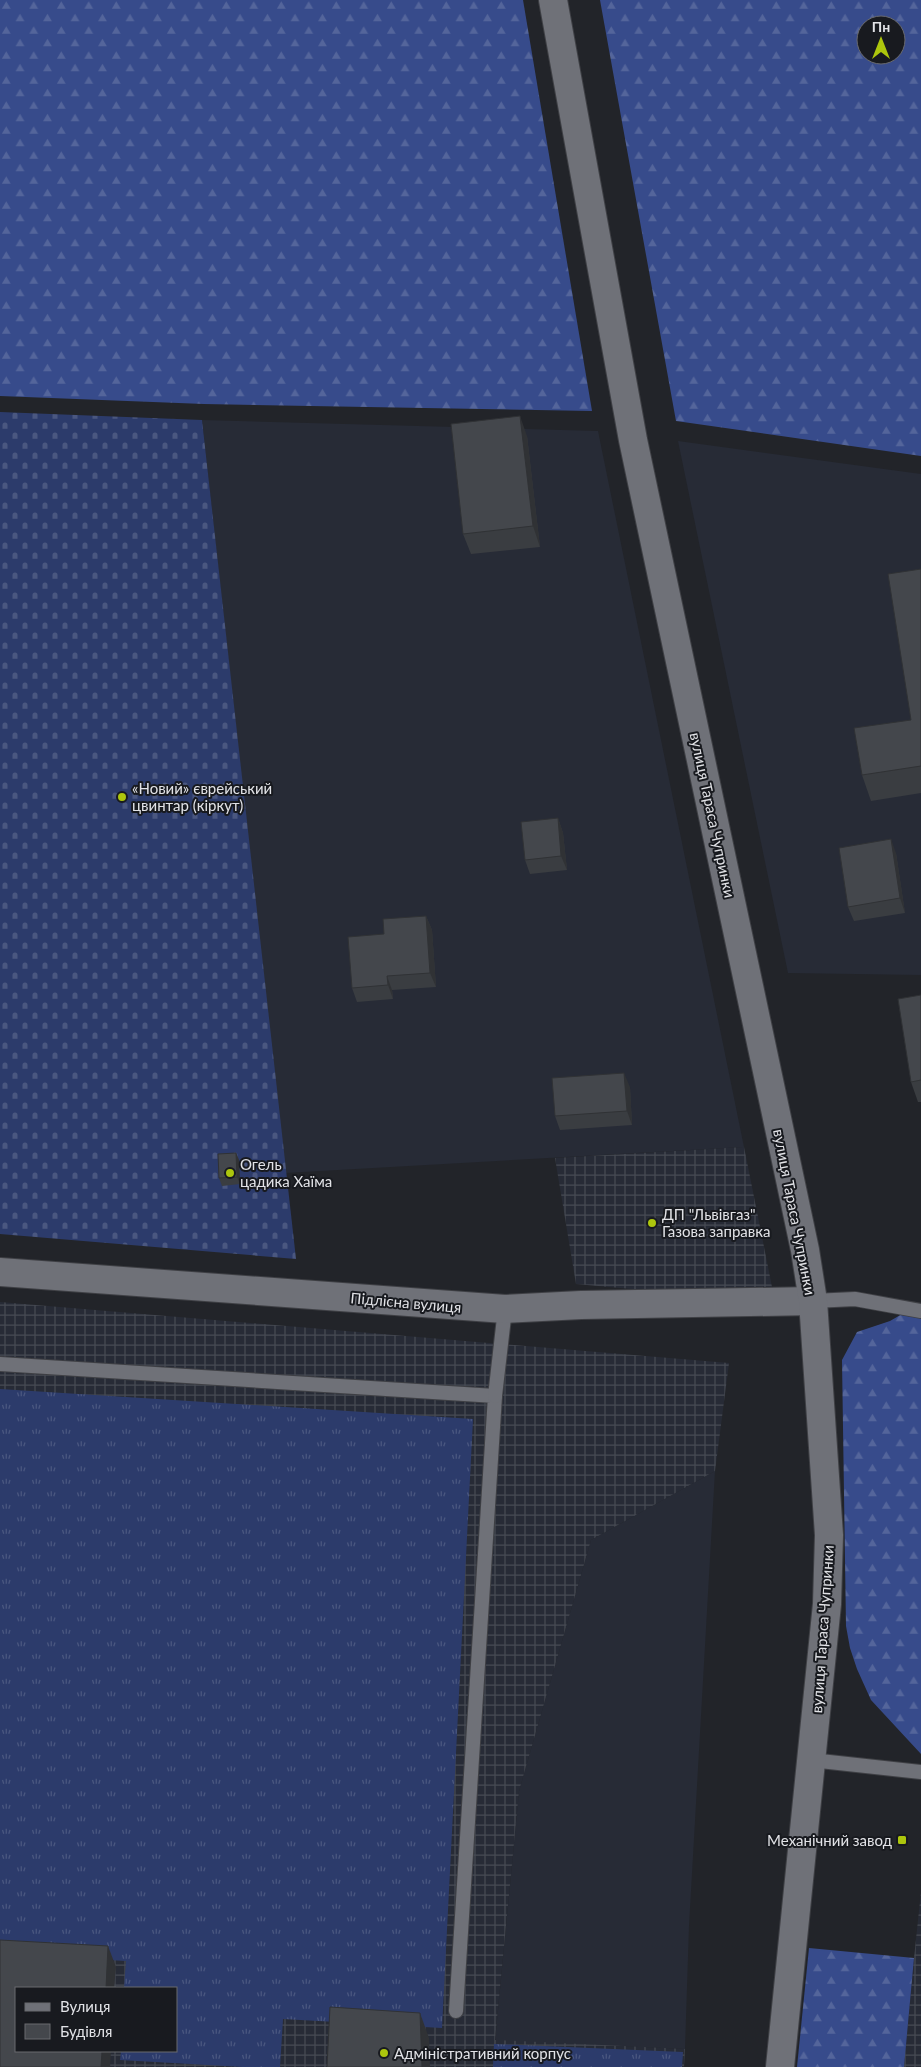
<svg xmlns="http://www.w3.org/2000/svg" width="921" height="2067" font-family="Lato,sans-serif">
  <style>
    .built { fill: #272b36 }
    .industrial { fill: url(#industrial-grid); fill-rule: evenodd }
    .grass { fill: url(#grass-tufts) }
    .forest { fill: url(#forest-firs); fill-rule: evenodd }
    .cemetery { fill: url(#cemetery-stones) }
    .lines { fill: none; stroke-linecap: round; stroke-linejoin: round }
    .service-casing { stroke: #3f4045; stroke-width: 16 }
    .minor-casing { stroke: #3f4045; stroke-width: 30 }
    .tertiary-casing { stroke: #3f4045; stroke-width: 30 }
    .service { stroke: #6f7178; stroke-width: 14 }
    .minor { stroke: #6f7178; stroke-width: 28 }
    .tertiary { stroke: #6f7178; stroke-width: 28 }
    .wall { fill: #3a3d41 }
    .shaded-wall { fill: #303235 }
    .building { fill: #44474c; stroke: #303235 }
    .poi-dot { fill: #adc60d; stroke: #181a1f; stroke-width: 2 }
    .labels { text-anchor: middle; dominant-baseline: central; stroke-width: 4; stroke-linejoin: round; paint-order: stroke }
    .poi-label { font-size: 15px; fill: #e2e3e7; stroke: #181a1f; text-anchor: start }
    .street-label { font-size: 15px; fill: #e2e3e7; stroke: #181a1f }
  </style>
  <defs>
    <pattern id="industrial-grid" width="8" height="8" patternUnits="userSpaceOnUse" patternTransform="scale(1.25)"><rect width="8" height="8" fill="#272b36"/><path d="M0 4h8M4 0v8" fill="none" stroke="#464a53"/></pattern>
    <pattern id="grass-tufts" width="24" height="20" patternUnits="userSpaceOnUse" patternTransform="scale(1.25)"><rect width="24" height="20" fill="#2c3b6b"/><path d="M3 7l-1-3M5 7V3M7 7l1-3M15 17l-1-3M17 17v-4M19 17l1-3" fill="none" stroke="#4a5780"/></pattern>
    <pattern id="forest-firs" width="22" height="20" patternUnits="userSpaceOnUse" patternTransform="scale(1.25)"><rect width="22" height="20" fill="#374b8b"/><path d="M5 1l3.5 6h-7zM16 11l3.5 6h-7z" fill="#54659b"/></pattern>
    <pattern id="cemetery-stones" width="16" height="16" patternUnits="userSpaceOnUse" patternTransform="scale(1.25)"><rect width="16" height="16" fill="#2c3b6b"/><path d="M2 7V4a2 2 0 0 1 4 0v3zM10 15v-3a2 2 0 0 1 4 0v3z" fill="#4a5780"/></pattern>
  </defs>
  <rect width="100%" height="100%" fill="#222429"/>
  <g class="built">
    <polygon points="202,420 598,431 744,1147 285,1173"/>
    <polygon points="678,441 921,474 921,975 788,973"/>
    <polygon points="715,1471 689,1926 685,2049 495,2041 519,1791 591,1540"/>
  </g>
  <g class="industrial">
    <polygon points="744,1147 775,1302 576,1284 555,1158"/>
    <path d="M0,1302l729,61 -14,108 -124,69 -72,251 -24,249 190,9 -1,18h-684zM16,1988h160v63h-160z"/>
    <polygon points="921,1892 921,2067 904,2067 914,1958"/>
  </g>
  <g class="grass">
    <polygon points="0,1389 473,1419 442,2028 283,2019 280,2067 243,2067 120,2060 121,2051 176,2051 176,1988 124,1988 126,1961 0,1954"/>
    <polygon points="494,2044 683,2052 682,2067 493,2067"/>
  </g>
  <g class="forest">
    <polygon points="0,0 523,0 592,411 204,404 0,396"/>
    <path d="M600,0h321v456l-245,-35zM866,25h30v30h-30z"/>
    <polygon points="921,1303 921,1754 871,1700 857,1669 850,1648 846,1626 842,1360 857,1332 890,1321"/>
    <polygon points="809,1948 914,1958 904,2067 797,2067"/>
  </g>
  <polygon class="cemetery" points="0,412 202,420 296,1259 0,1234"/>
  <g class="lines">
    <g class="service-casing">
      <g id="service">
        <polyline points="813,1301 855,1299 921,1311"/>
        <polyline points="0,1364 495,1396 456,2011"/>
        <polyline points="495,1396 505,1309"/>
        <polyline points="811,1760 921,1772"/>
      </g>
    </g>
    <g class="minor-casing">
      <polyline id="minor" points="0,1272 505,1309 581,1305 813,1301"/>
    </g>
    <g class="tertiary-casing">
      <polyline id="tertiary" points="553,0 633,440 805,1250 813,1301 829,1535 827,1604 780,2067"/>
    </g>
    <use href="#service" class="service"/>
    <use href="#minor" class="minor"/>
    <use href="#tertiary" class="tertiary"/>
  </g>
  <g class="wall">
    <polygon points="527,436 540,547 471,554 463,534"/>
    <polygon points="921,569 921,793 871,801 862,775 911,720"/>
    <polygon points="558,818 563,833 567,870 530,874 525,860"/>
    <polygon points="896,853 905,913 854,921 848,907"/>
    <polygon points="426,916 432,930 436,987 392,990 393,999 357,1002 352,988 384,934"/>
    <polygon points="921,995 921,1102 918,1102 911,1082"/>
    <polygon points="630,1087 632,1125 560,1130 555,1116"/>
    <polygon points="236,1153 239,1160 240,1184 222,1186 219,1178"/>
  </g>
  <g class="shaded-wall">
    <polygon points="520,416 527,436 540,547 533,526"/>
    <polygon points="558,818 563,833 567,870 561,856"/>
    <polygon points="891,839 896,853 905,913 900,898"/>
    <polygon points="426,916 432,930 436,987 430,973"/>
    <polygon points="387,976 392,990 393,999 388,985"/>
    <polygon points="624,1073 630,1087 632,1125 627,1111"/>
    <polygon points="236,1153 239,1160 240,1184 237,1177"/>
    <polygon points="108,1946 116,1967 114,1988 106,1988"/>
    <polygon points="420,2013 429,2038 430,2067 422,2067"/>
    <polygon points="102,2051 111,2051 110,2067 101,2067"/>
  </g>
  <g class="building">
    <polygon points="520,416 533,526 463,534 451,424"/>
    <polygon points="921,569 921,766 862,775 854,728 911,720 888,574"/>
    <polygon points="558,818 561,856 525,860 521,822"/>
    <polygon points="891,839 900,898 848,907 839,848"/>
    <polygon points="426,916 430,973 387,976 388,985 352,988 348,937 384,934 383,919"/>
    <polygon points="921,995 921,1080 911,1082 898,999"/>
    <polygon points="624,1073 627,1111 555,1116 552,1078"/>
    <polygon points="236,1153 237,1177 219,1178 218,1154"/>
    <polygon points="0,1940 108,1946 106,1988 16,1988 16,2051 102,2051 101,2067 0,2067"/>
    <polygon points="330,2007 420,2013 422,2067 327,2067"/>
  </g>
  <g class="poi-dot">
    <circle cx="122" cy="797" r="5"/>
    <circle cx="230" cy="1173" r="5"/>
    <circle cx="652" cy="1223" r="5"/>
    <rect x="897" y="1835" width="10" height="10" rx="2.5"/>
    <circle cx="384" cy="2053" r="5"/>
  </g>
  <g class="labels">
    <g class="poi-label">
      <text x="132" y="788">«Новий» єврейський<tspan x="132" dy="17">цвинтар (кіркут)</tspan></text>
      <text x="240" y="1164">Огель<tspan x="240" dy="17">цадика Хаїма</tspan></text>
      <text x="662" y="1214">ДП "Львівгаз"<tspan x="662" dy="17">Газова заправка</tspan></text>
      <text x="892" y="1840" text-anchor="end">Механічний завод</text>
      <text x="394" y="2053">Адміністративний корпус</text>
    </g>
    <g class="street-label">
      <text transform="translate(713 815) rotate(78)">вулиця Тараса Чупринки</text>
      <text transform="translate(795 1212) rotate(79)">вулиця Тараса Чупринки</text>
      <text transform="translate(406 1302) rotate(5)">Підлісна вулиця</text>
      <text transform="translate(822 1629) rotate(-86)">вулиця Тараса Чупринки</text>
    </g>
  </g>
  <rect x="15" y="1987" width="162" height="65" fill="#181a1f" stroke="#696a6f"/>
  <rect x="25" y="2003" width="25" height="8" fill="#6f7178" stroke="#696a6f"/>
  <text x="60" y="2012" font-size="15" fill="#e2e3e7">Вулиця</text>
  <rect x="25" y="2024" width="25" height="15" fill="#44474c" stroke="#696a6f"/>
  <text x="60" y="2037" font-size="15" fill="#e2e3e7">Будівля</text>
  <g transform="translate(881 40)"><circle r="24" fill="#181a1f" stroke="#696a6f"/>
  <path d="M0-4L9 19L0 12L-9 19Z" fill="#adc60d"/>
  <text y="-8" font-size="14" font-weight="bold" text-anchor="middle" fill="#e2e3e7">Пн</text>
  </g>
</svg>
